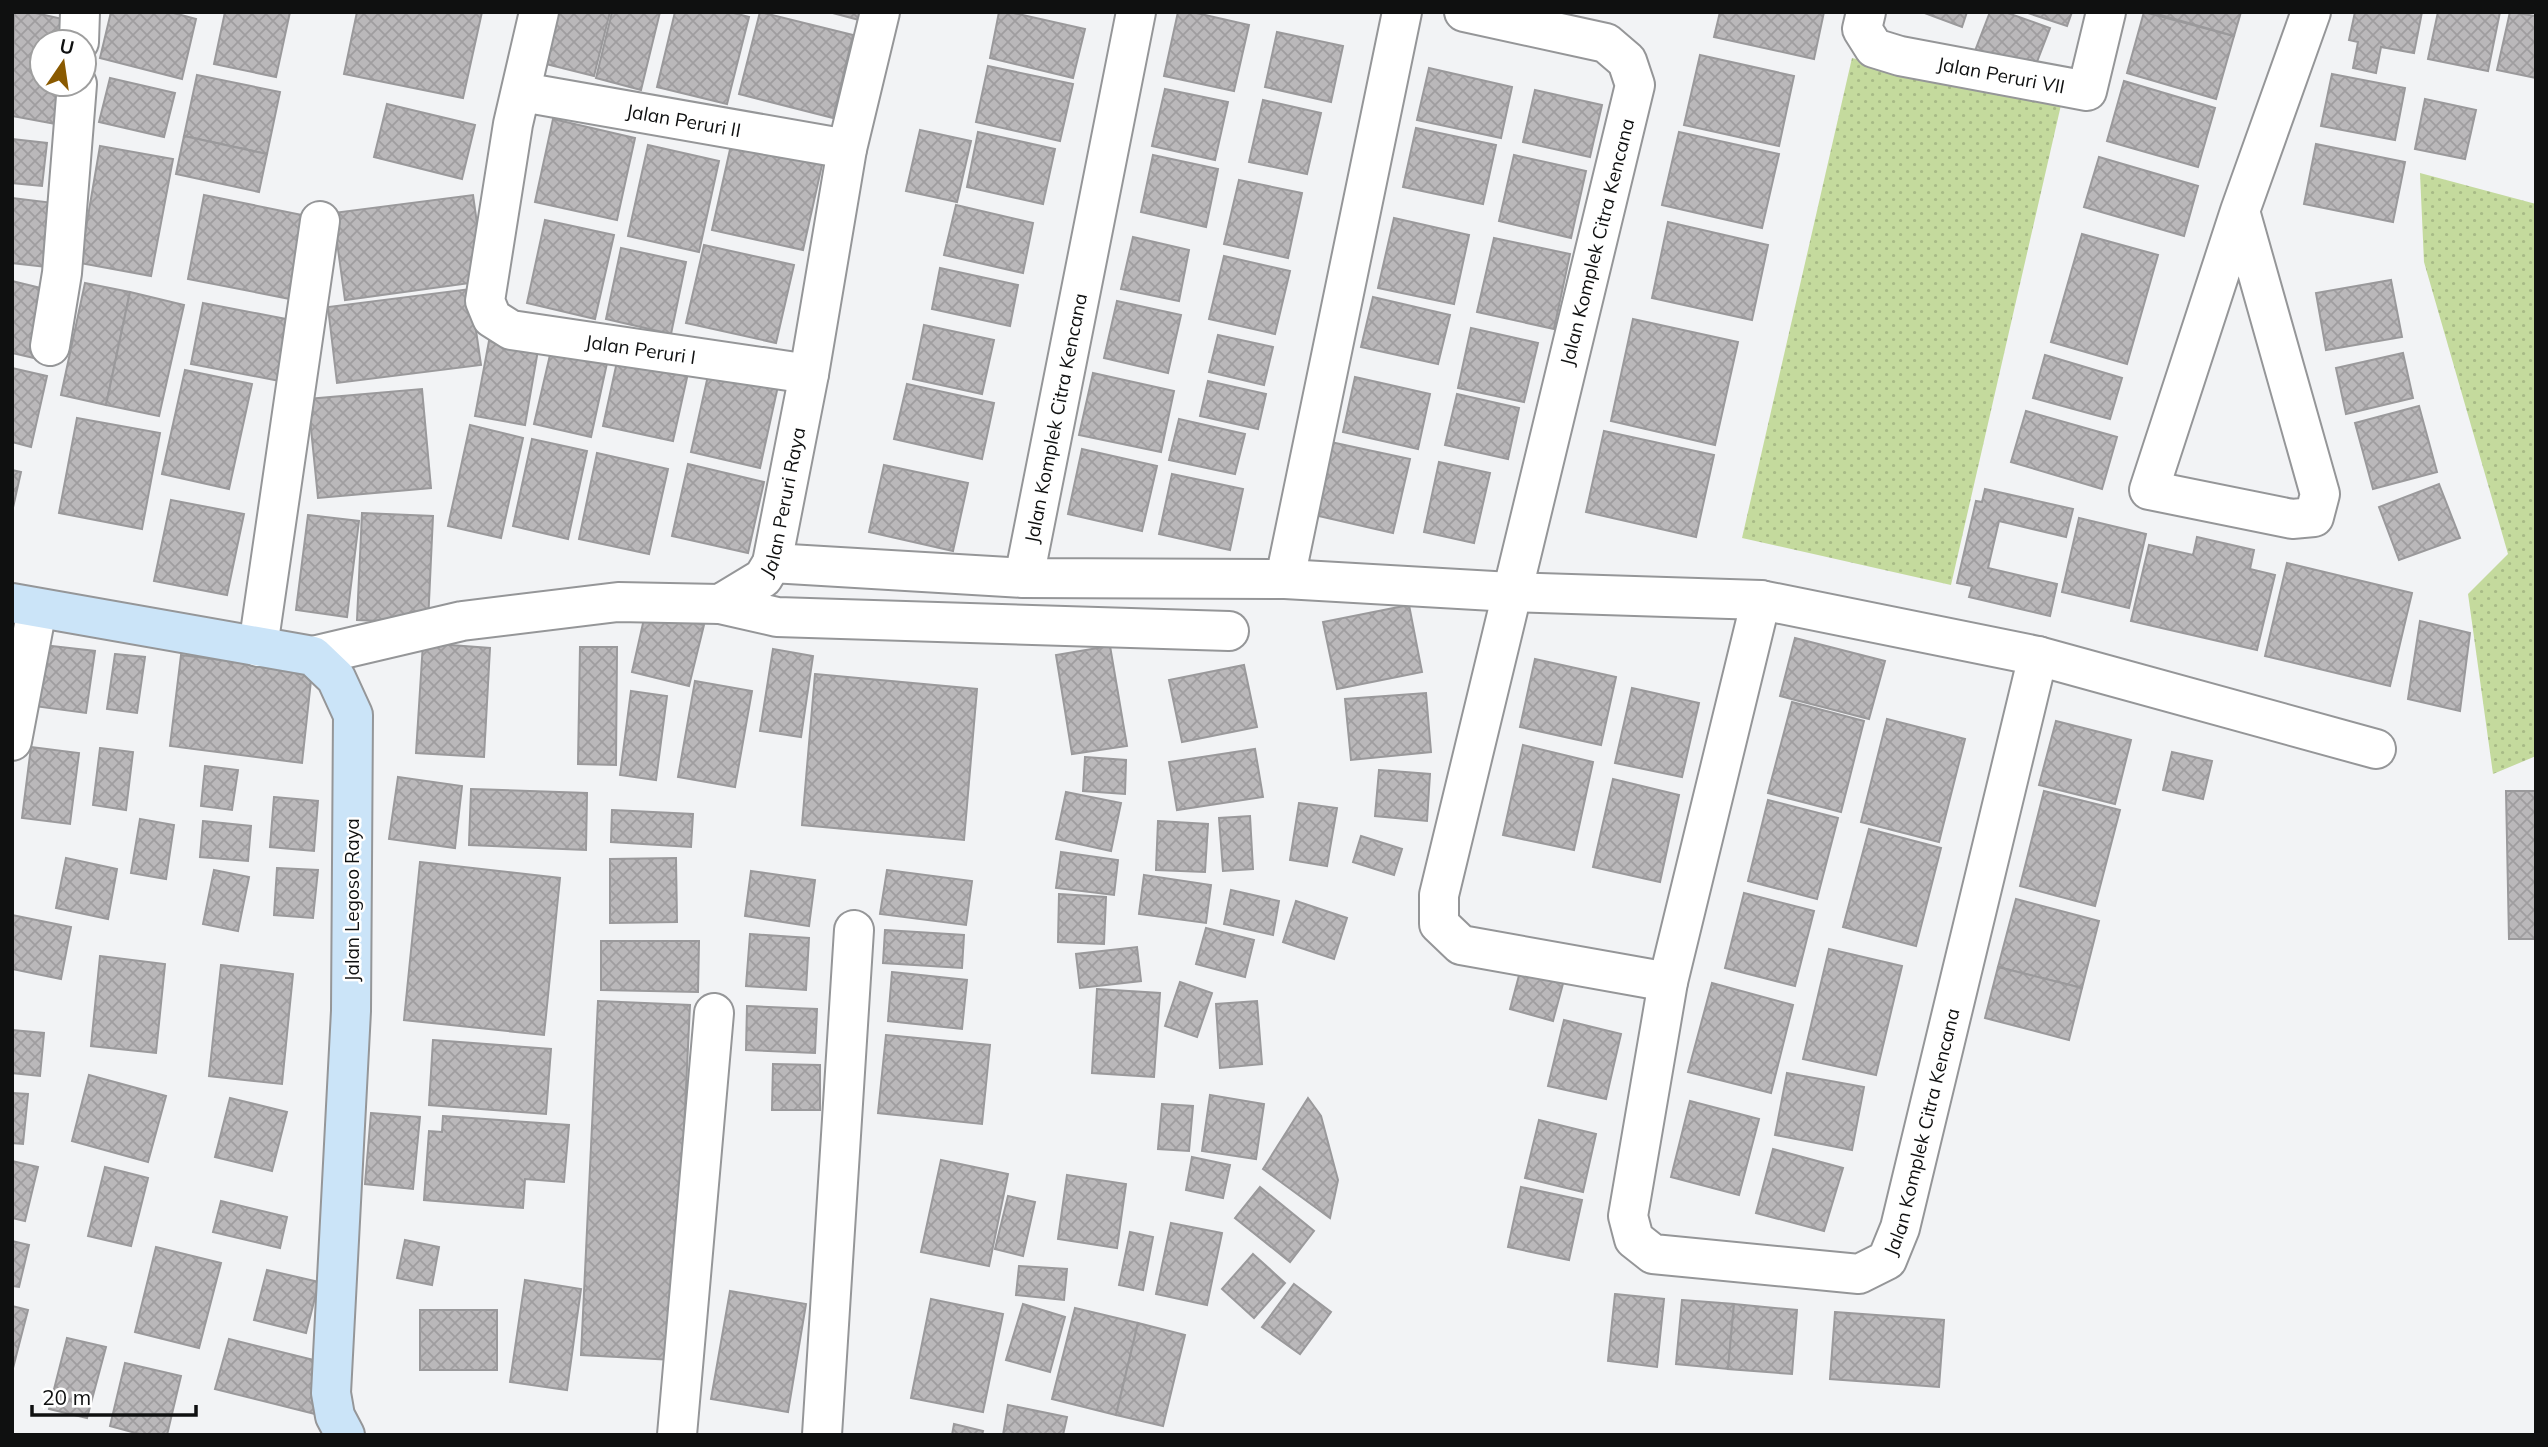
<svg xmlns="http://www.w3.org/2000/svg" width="2548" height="1447" font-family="Mulish,sans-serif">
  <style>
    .green { fill: url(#green-dots) }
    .building { fill: url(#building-cross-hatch); stroke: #9a999b; stroke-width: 2 }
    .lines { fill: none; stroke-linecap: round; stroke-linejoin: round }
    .street-casing { stroke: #959698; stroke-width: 42 }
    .secondary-casing { stroke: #959698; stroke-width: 42 }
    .street { stroke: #fff; stroke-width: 38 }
    .secondary { stroke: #cbe4f8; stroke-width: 38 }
    .labels { text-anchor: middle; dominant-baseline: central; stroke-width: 5; stroke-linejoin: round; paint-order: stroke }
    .street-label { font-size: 19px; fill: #0f1010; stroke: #fff }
  </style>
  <defs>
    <pattern id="green-dots" width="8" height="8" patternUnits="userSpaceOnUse" patternTransform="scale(1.75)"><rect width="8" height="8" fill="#c4da9d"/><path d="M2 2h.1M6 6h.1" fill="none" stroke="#a7ba86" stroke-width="1.8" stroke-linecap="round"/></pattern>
    <pattern id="building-cross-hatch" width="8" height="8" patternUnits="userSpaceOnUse" patternTransform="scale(1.75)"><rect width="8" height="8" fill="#bab8ba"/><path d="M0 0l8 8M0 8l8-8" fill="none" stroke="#9f9d9f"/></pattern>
  </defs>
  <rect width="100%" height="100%" fill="#f2f3f5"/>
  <g class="green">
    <polygon points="1852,58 2061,105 1951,585 1742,538"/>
    <polygon points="2420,173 2536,204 2536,756 2493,774 2468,594 2508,554 2424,262"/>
  </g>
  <g class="building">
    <polygon points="14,12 31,12 76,22 72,42 42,42 42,84 64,84 56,124 12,116"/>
    <polygon points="111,12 170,12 196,19 182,79 100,58"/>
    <polygon points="225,12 290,12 276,77 214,64"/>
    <polygon points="357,12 482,12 463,98 344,74"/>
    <polygon points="555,12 610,12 594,76 542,63"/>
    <polygon points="612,12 660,12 641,90 596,78"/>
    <polygon points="675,12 730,12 749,17 727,104 657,87"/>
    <polygon points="760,12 853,35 833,118 739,94"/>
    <polygon points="829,12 861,12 859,20"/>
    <polygon points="999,12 1009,12 1085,29 1073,78 990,58"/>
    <polygon points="1178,12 1192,12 1249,25 1234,91 1164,76"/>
    <polygon points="1720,12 1824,12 1814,59 1714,37"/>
    <polygon points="1922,12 1967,12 1962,27"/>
    <polygon points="1990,12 2005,12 2050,28 2033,72 1975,51"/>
    <polygon points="2025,12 2072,12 2067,26"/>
    <polygon points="2144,12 2234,36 2216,99 2127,73"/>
    <polygon points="2150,12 2241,12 2234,36"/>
    <polygon points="2355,12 2422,12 2414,53 2381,47 2376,73 2353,68 2358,42 2349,40"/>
    <polygon points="2438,12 2500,12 2488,71 2428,59"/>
    <polygon points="2510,12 2536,16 2536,78 2497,70"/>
    <polygon points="1277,32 1343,46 1331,102 1265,87"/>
    <polygon points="1700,55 1794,76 1779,146 1684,125"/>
    <polygon points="988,66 1073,84 1060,141 976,122"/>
    <polygon points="1429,68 1512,87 1501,138 1417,120"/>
    <polygon points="2332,74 2405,88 2395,140 2321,126"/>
    <polygon points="197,75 280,92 267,154 184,136"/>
    <polygon points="110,78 175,93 164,137 99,122"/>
    <polygon points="2124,81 2215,108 2198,167 2107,141"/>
    <polygon points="1165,89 1228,102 1215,160 1152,146"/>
    <polygon points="1535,90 1602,105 1590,157 1523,142"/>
    <polygon points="2425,99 2476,110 2465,159 2415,149"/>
    <polygon points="1263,100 1321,113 1307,174 1249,162"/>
    <polygon points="387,104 475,125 462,179 374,157"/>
    <polygon points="553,119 635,138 617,220 535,202"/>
    <polygon points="1416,128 1496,145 1483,204 1403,187"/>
    <polygon points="920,130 971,141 957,202 906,191"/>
    <polygon points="978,132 1055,149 1043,204 967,187"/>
    <polygon points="1679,132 1779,154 1762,228 1662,205"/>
    <polygon points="184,136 267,154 259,192 176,174"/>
    <polygon points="12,139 47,143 42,186 12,183"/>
    <polygon points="2316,144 2405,162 2393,222 2304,204"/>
    <polygon points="648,145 719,161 699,252 628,236"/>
    <polygon points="731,145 822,165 803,250 712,230"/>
    <polygon points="100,146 173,159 151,276 80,263"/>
    <polygon points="1153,155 1218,169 1206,227 1141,212"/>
    <polygon points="1514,155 1586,171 1571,238 1499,221"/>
    <polygon points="2099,157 2198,186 2184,236 2084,207"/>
    <polygon points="1239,180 1302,193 1288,258 1224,244"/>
    <polygon points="204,195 307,216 290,299 188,279"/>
    <polygon points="473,195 485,281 345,300 333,213"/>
    <polygon points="12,198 54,203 46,267 12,263"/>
    <polygon points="956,205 1033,223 1023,273 944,255"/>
    <polygon points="1394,218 1469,235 1454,304 1378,288"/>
    <polygon points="545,220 614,235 595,319 527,303"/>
    <polygon points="1668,222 1768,245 1752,320 1652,298"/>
    <polygon points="2082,234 2158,255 2127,364 2051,342"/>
    <polygon points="1133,237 1189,250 1179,301 1121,289"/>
    <polygon points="1494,238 1570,254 1554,329 1477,312"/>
    <polygon points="704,245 794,265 776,343 686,323"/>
    <polygon points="621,248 686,262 671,334 606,319"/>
    <polygon points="1224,256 1290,271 1275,334 1209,319"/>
    <polygon points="940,268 1018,285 1010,326 932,309"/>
    <polygon points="2391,280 2402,337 2326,350 2316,293"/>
    <polygon points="12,281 49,290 34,358 12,353"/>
    <polygon points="85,283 130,292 106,405 61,395"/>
    <polygon points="470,289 481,365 337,383 328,307"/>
    <polygon points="130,292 184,305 159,416 106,405"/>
    <polygon points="1373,297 1450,315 1438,364 1361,347"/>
    <polygon points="1117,301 1181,315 1168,373 1104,358"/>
    <polygon points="203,303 302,322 290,383 191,364"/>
    <polygon points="1633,319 1738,342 1715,445 1611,421"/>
    <polygon points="924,325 994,340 982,394 913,379"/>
    <polygon points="1471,328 1538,343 1524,402 1458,388"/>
    <polygon points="1218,335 1273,347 1264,385 1209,372"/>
    <polygon points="489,341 538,350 525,425 475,416"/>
    <polygon points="553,342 609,354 591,437 534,424"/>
    <polygon points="620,348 690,364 673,441 603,426"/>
    <polygon points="2403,353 2413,398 2346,414 2336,368"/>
    <polygon points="2045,355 2122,378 2110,419 2033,398"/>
    <polygon points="12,368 47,376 31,447 12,442"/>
    <polygon points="185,370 252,384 229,489 162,474"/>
    <polygon points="709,371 778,386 760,468 691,452"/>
    <polygon points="1093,373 1174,391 1161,452 1079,435"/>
    <polygon points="1355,377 1430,394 1418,449 1343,432"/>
    <polygon points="1208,381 1266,394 1258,429 1200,416"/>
    <polygon points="907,384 994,403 982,459 894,439"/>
    <polygon points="422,389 431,488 318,498 308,399"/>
    <polygon points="1457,394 1519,408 1508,459 1445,445"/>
    <polygon points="2419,406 2437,472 2373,489 2355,423"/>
    <polygon points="2026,411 2117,437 2102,489 2011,462"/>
    <polygon points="77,418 160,433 142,529 59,513"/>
    <polygon points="1179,419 1245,434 1235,474 1169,460"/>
    <polygon points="470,425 523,438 501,538 448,526"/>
    <polygon points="1604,431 1714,455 1696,537 1586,512"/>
    <polygon points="532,439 587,451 568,539 513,526"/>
    <polygon points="1326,441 1410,459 1393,533 1310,514"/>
    <polygon points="1082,449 1157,466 1142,531 1068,514"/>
    <polygon points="597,453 668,469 649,554 579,539"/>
    <polygon points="1439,462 1490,473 1474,543 1424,532"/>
    <polygon points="688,464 764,482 748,553 672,536"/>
    <polygon points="884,465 968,483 953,551 869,532"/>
    <polygon points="12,470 21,472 12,512"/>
    <polygon points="1172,474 1243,489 1230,550 1159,534"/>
    <polygon points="2439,484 2460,538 2399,560 2379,507"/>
    <polygon points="1985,489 2073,509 2066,537 1999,521 1988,568 2057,584 2050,616 1969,597 1972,586 1957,583 1976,501 1982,502"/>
    <polygon points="171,500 244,514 227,595 154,581"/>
    <polygon points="362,513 433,516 428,623 357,620"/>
    <polygon points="308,515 359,521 347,617 296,610"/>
    <polygon points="2079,518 2146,534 2129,608 2062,592"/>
    <polygon points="2197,537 2254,550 2250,569 2275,575 2257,650 2131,621 2149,545 2193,555"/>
    <polygon points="2287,563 2412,593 2390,686 2265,656"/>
    <polygon points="1409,605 1422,672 1337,689 1323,622"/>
    <polygon points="646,610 704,625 689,686 632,672"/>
    <polygon points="2420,621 2470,633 2460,711 2408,699"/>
    <polygon points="1795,638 1885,661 1869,719 1780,696"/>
    <polygon points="423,643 490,648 484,757 416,753"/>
    <polygon points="43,645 95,651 86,713 34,706"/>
    <polygon points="1110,646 1127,746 1072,754 1056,655"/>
    <polygon points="580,647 617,647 616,765 578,764"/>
    <polygon points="773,649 813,656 801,737 760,731"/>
    <polygon points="115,654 145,657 137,713 107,709"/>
    <polygon points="181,655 312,671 302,763 170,746"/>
    <polygon points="1535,659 1616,677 1601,745 1520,727"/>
    <polygon points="1244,665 1257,727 1182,742 1169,680"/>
    <polygon points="815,674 977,689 964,840 802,825"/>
    <polygon points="695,681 752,691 735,787 678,777"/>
    <polygon points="1632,688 1699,703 1682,777 1615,763"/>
    <polygon points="631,691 667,696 656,780 620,775"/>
    <polygon points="1426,693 1431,752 1351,760 1345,699"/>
    <polygon points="1792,702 1864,721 1841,812 1768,793"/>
    <polygon points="1887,719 1965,739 1939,842 1861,822"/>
    <polygon points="2056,721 2131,740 2115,804 2039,785"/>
    <polygon points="1523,745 1593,762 1574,850 1503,835"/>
    <polygon points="31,747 79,753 70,824 22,818"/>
    <polygon points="100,748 133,752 126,810 93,805"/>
    <polygon points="1255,749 1263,797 1177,810 1169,762"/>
    <polygon points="2172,752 2212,761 2203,799 2163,790"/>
    <polygon points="1085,757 1126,760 1125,794 1083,791"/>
    <polygon points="205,766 238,770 232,810 201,806"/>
    <polygon points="1379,770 1430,774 1427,821 1375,816"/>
    <polygon points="398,777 462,786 455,848 389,839"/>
    <polygon points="1613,779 1679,795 1660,882 1593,867"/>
    <polygon points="471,789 587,793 586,850 469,845"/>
    <polygon points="2044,791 2120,810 2095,906 2020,886"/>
    <polygon points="2506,791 2536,791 2536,939 2509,939"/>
    <polygon points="1066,792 1121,803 1111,851 1056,839"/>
    <polygon points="274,797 318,801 314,851 270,847"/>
    <polygon points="1768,800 1838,818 1817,899 1748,881"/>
    <polygon points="1299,803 1337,808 1327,866 1290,860"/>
    <polygon points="612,810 693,814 691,847 611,842"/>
    <polygon points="1250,816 1253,869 1223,871 1219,818"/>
    <polygon points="140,819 174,825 166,879 131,873"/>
    <polygon points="203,821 251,826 248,861 200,857"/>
    <polygon points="1158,821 1208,824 1205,872 1156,870"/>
    <polygon points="1869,829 1941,848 1916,946 1843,927"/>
    <polygon points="1361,836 1402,849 1394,875 1353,862"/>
    <polygon points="1061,852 1118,860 1114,895 1056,888"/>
    <polygon points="66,858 117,869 108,919 56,908"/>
    <polygon points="676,858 677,922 610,923 610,859"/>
    <polygon points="420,862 560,878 544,1035 404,1020"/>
    <polygon points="277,868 318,870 313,918 274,915"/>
    <polygon points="214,870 249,877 238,931 203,924"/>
    <polygon points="887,870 972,881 966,925 880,914"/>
    <polygon points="751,871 815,880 809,926 745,916"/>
    <polygon points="1144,875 1211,885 1206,923 1139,914"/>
    <polygon points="1231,890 1279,901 1273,935 1224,924"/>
    <polygon points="1744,893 1814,911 1795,986 1725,968"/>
    <polygon points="1059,894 1106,897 1104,944 1058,942"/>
    <polygon points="2016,899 2099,921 2082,988 1998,967"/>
    <polygon points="1296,901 1347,918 1334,959 1283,942"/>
    <polygon points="12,915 71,927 61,979 12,969"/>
    <polygon points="1206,928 1254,940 1245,977 1196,964"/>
    <polygon points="885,930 964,935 962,968 883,963"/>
    <polygon points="750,934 809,938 806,990 746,986"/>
    <polygon points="601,941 699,941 698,992 601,990"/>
    <polygon points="1137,947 1141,981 1080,988 1076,954"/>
    <polygon points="1829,949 1902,966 1876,1075 1803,1059"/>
    <polygon points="100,956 165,964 156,1053 91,1046"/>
    <polygon points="221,965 293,974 282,1084 209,1076"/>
    <polygon points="1998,967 2082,988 2069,1040 1985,1018"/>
    <polygon points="1521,968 1564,980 1553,1021 1510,1009"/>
    <polygon points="892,972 967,980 962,1029 888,1021"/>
    <polygon points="1180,982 1212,993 1197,1037 1165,1026"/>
    <polygon points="1712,983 1793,1005 1771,1093 1688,1072"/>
    <polygon points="1097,989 1160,993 1154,1077 1092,1073"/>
    <polygon points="598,1001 690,1005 673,1360 581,1355"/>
    <polygon points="1257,1001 1262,1064 1220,1068 1216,1004"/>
    <polygon points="747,1006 817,1009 815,1053 746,1050"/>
    <polygon points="1564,1020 1621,1034 1606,1099 1548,1086"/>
    <polygon points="12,1030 44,1033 40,1076 12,1073"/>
    <polygon points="886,1035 990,1045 982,1124 878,1113"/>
    <polygon points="433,1040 551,1049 546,1114 429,1105"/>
    <polygon points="773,1064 820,1065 820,1110 772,1110"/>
    <polygon points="1787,1073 1864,1087 1852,1150 1775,1135"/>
    <polygon points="89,1075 166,1096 148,1162 72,1141"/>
    <polygon points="12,1093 28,1094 23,1144 12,1143"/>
    <polygon points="1210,1095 1264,1104 1256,1159 1202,1151"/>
    <polygon points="230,1098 287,1112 272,1171 215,1157"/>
    <polygon points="1308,1098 1321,1116 1338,1180 1330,1218 1263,1169"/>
    <polygon points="1690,1101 1759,1119 1739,1195 1671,1177"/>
    <polygon points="1162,1104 1193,1106 1189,1151 1158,1149"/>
    <polygon points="371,1113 420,1117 413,1189 365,1184"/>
    <polygon points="443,1116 569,1125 564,1182 525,1179 523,1208 424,1200 429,1131 442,1132"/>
    <polygon points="1539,1120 1596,1134 1583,1192 1525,1178"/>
    <polygon points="1773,1149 1843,1168 1824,1231 1756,1213"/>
    <polygon points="1192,1157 1230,1165 1223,1198 1186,1190"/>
    <polygon points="941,1160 1008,1174 989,1266 921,1252"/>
    <polygon points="12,1161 38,1167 25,1221 12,1218"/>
    <polygon points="105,1167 148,1178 131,1246 88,1236"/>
    <polygon points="1067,1175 1126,1184 1117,1248 1058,1239"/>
    <polygon points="1260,1187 1314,1231 1290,1262 1235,1218"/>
    <polygon points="1521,1187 1582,1200 1569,1260 1508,1247"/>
    <polygon points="1008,1196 1035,1202 1023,1256 995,1249"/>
    <polygon points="221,1201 287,1217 280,1248 213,1232"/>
    <polygon points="1171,1223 1222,1233 1207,1305 1156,1294"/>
    <polygon points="1130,1232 1153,1237 1143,1290 1119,1285"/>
    <polygon points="405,1240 439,1247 432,1285 397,1278"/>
    <polygon points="12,1241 29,1245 19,1287 12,1286"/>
    <polygon points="156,1247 221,1263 199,1348 135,1332"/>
    <polygon points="1253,1254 1285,1283 1254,1318 1222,1289"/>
    <polygon points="1019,1266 1067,1269 1064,1300 1016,1295"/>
    <polygon points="267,1270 319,1282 306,1333 254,1320"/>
    <polygon points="525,1280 581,1289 567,1390 510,1382"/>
    <polygon points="1294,1284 1331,1312 1300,1354 1262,1327"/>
    <polygon points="730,1291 806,1304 788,1412 711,1399"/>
    <polygon points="1615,1294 1664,1299 1657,1367 1608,1361"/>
    <polygon points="931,1299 1003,1314 983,1412 911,1398"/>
    <polygon points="1682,1300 1734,1304 1728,1369 1676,1364"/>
    <polygon points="1023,1304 1065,1317 1050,1372 1006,1360"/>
    <polygon points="1734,1304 1797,1310 1792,1374 1728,1369"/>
    <polygon points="12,1306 28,1310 12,1372"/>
    <polygon points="1075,1308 1138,1323 1116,1415 1052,1399"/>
    <rect x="420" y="1310" width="77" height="60"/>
    <polygon points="1835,1312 1944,1320 1939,1387 1830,1379"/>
    <polygon points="1138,1323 1185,1335 1163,1426 1116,1415"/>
    <polygon points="67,1338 106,1347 87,1418 49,1409"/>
    <polygon points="229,1339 326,1363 315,1414 215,1389"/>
    <polygon points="125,1363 181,1376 167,1435 143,1435 110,1426"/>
    <polygon points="1008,1405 1067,1417 1063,1435 1003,1435"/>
    <polygon points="954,1424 983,1431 982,1435 952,1435"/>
  </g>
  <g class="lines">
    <g class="street-casing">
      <g id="street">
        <path id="s1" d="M539,12l-26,112 -28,177 7,17 19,12 298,44"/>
        <polyline points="1464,12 1606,43 1627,61 1635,85 1439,895 1439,924 1461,945 1668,982"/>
        <path id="s2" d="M1866,12l-4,17 12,19 26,8 187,35 19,-79"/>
        <polyline points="79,42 80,12"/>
        <path id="s3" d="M522,92l325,57"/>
        <polyline points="2240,211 2149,490 2292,519 2314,517 2320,494 2240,211 2311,12"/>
        <polyline points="50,346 62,273 77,84"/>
        <polyline points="772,563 1024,578 1285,579 1511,592 1761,600 2038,656 2376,749"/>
        <path id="s4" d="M1024,578l112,-566"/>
        <polyline points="1285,579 1402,12"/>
        <path id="s5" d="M1761,600l-93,382 -40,234 6,23 19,15 206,20 28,-14 13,-32 138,-572"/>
        <polyline points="720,604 777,617 1229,631"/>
        <polyline points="258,647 320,221"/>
        <path id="s6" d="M313,656l149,-35 156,-19 102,2 43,-26 9,-15 37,-189 38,-225 33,-137"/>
        <polyline points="12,741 37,609"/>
        <polyline points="677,1435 714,1013"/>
        <polyline points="822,1435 854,930"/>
      </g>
    </g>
    <g class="secondary-casing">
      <polyline id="secondary" points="12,603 313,656 336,678 353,715 351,1011 331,1393 335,1416 345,1435"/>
    </g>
    <use href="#street" class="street"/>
    <use href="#secondary" class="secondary"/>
  </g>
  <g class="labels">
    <g class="street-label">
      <text stroke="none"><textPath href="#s2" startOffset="170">Jalan Peruri VII</textPath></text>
      <text stroke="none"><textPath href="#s3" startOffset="164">Jalan Peruri II</textPath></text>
      <text transform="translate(1597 242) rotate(-76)">Jalan Komplek Citra Kencana</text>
      <text stroke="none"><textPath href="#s1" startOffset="466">Jalan Peruri I</textPath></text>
      <text stroke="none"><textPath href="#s4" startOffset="163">Jalan Komplek Citra Kencana</textPath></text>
      <text stroke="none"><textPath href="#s6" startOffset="542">Jalan Peruri Raya</textPath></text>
      <text transform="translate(352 900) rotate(-90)">Jalan Legoso Raya</text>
      <text stroke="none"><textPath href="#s5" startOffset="1050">Jalan Komplek Citra Kencana</textPath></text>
    </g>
  </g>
  <rect width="2548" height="1447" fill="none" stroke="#0f1010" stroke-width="28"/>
  <g transform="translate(63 63) rotate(13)"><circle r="33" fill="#ffffff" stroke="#9f9f9f" stroke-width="2"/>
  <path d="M0-5L12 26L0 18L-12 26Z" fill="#8a5a00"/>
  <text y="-10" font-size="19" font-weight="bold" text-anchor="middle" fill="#0f1010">U</text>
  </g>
  <path d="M32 1405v10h164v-10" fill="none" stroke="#0f1010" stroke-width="3.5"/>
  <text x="42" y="1405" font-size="21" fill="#0f1010" stroke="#ffffff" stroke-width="5" paint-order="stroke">20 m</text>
</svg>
